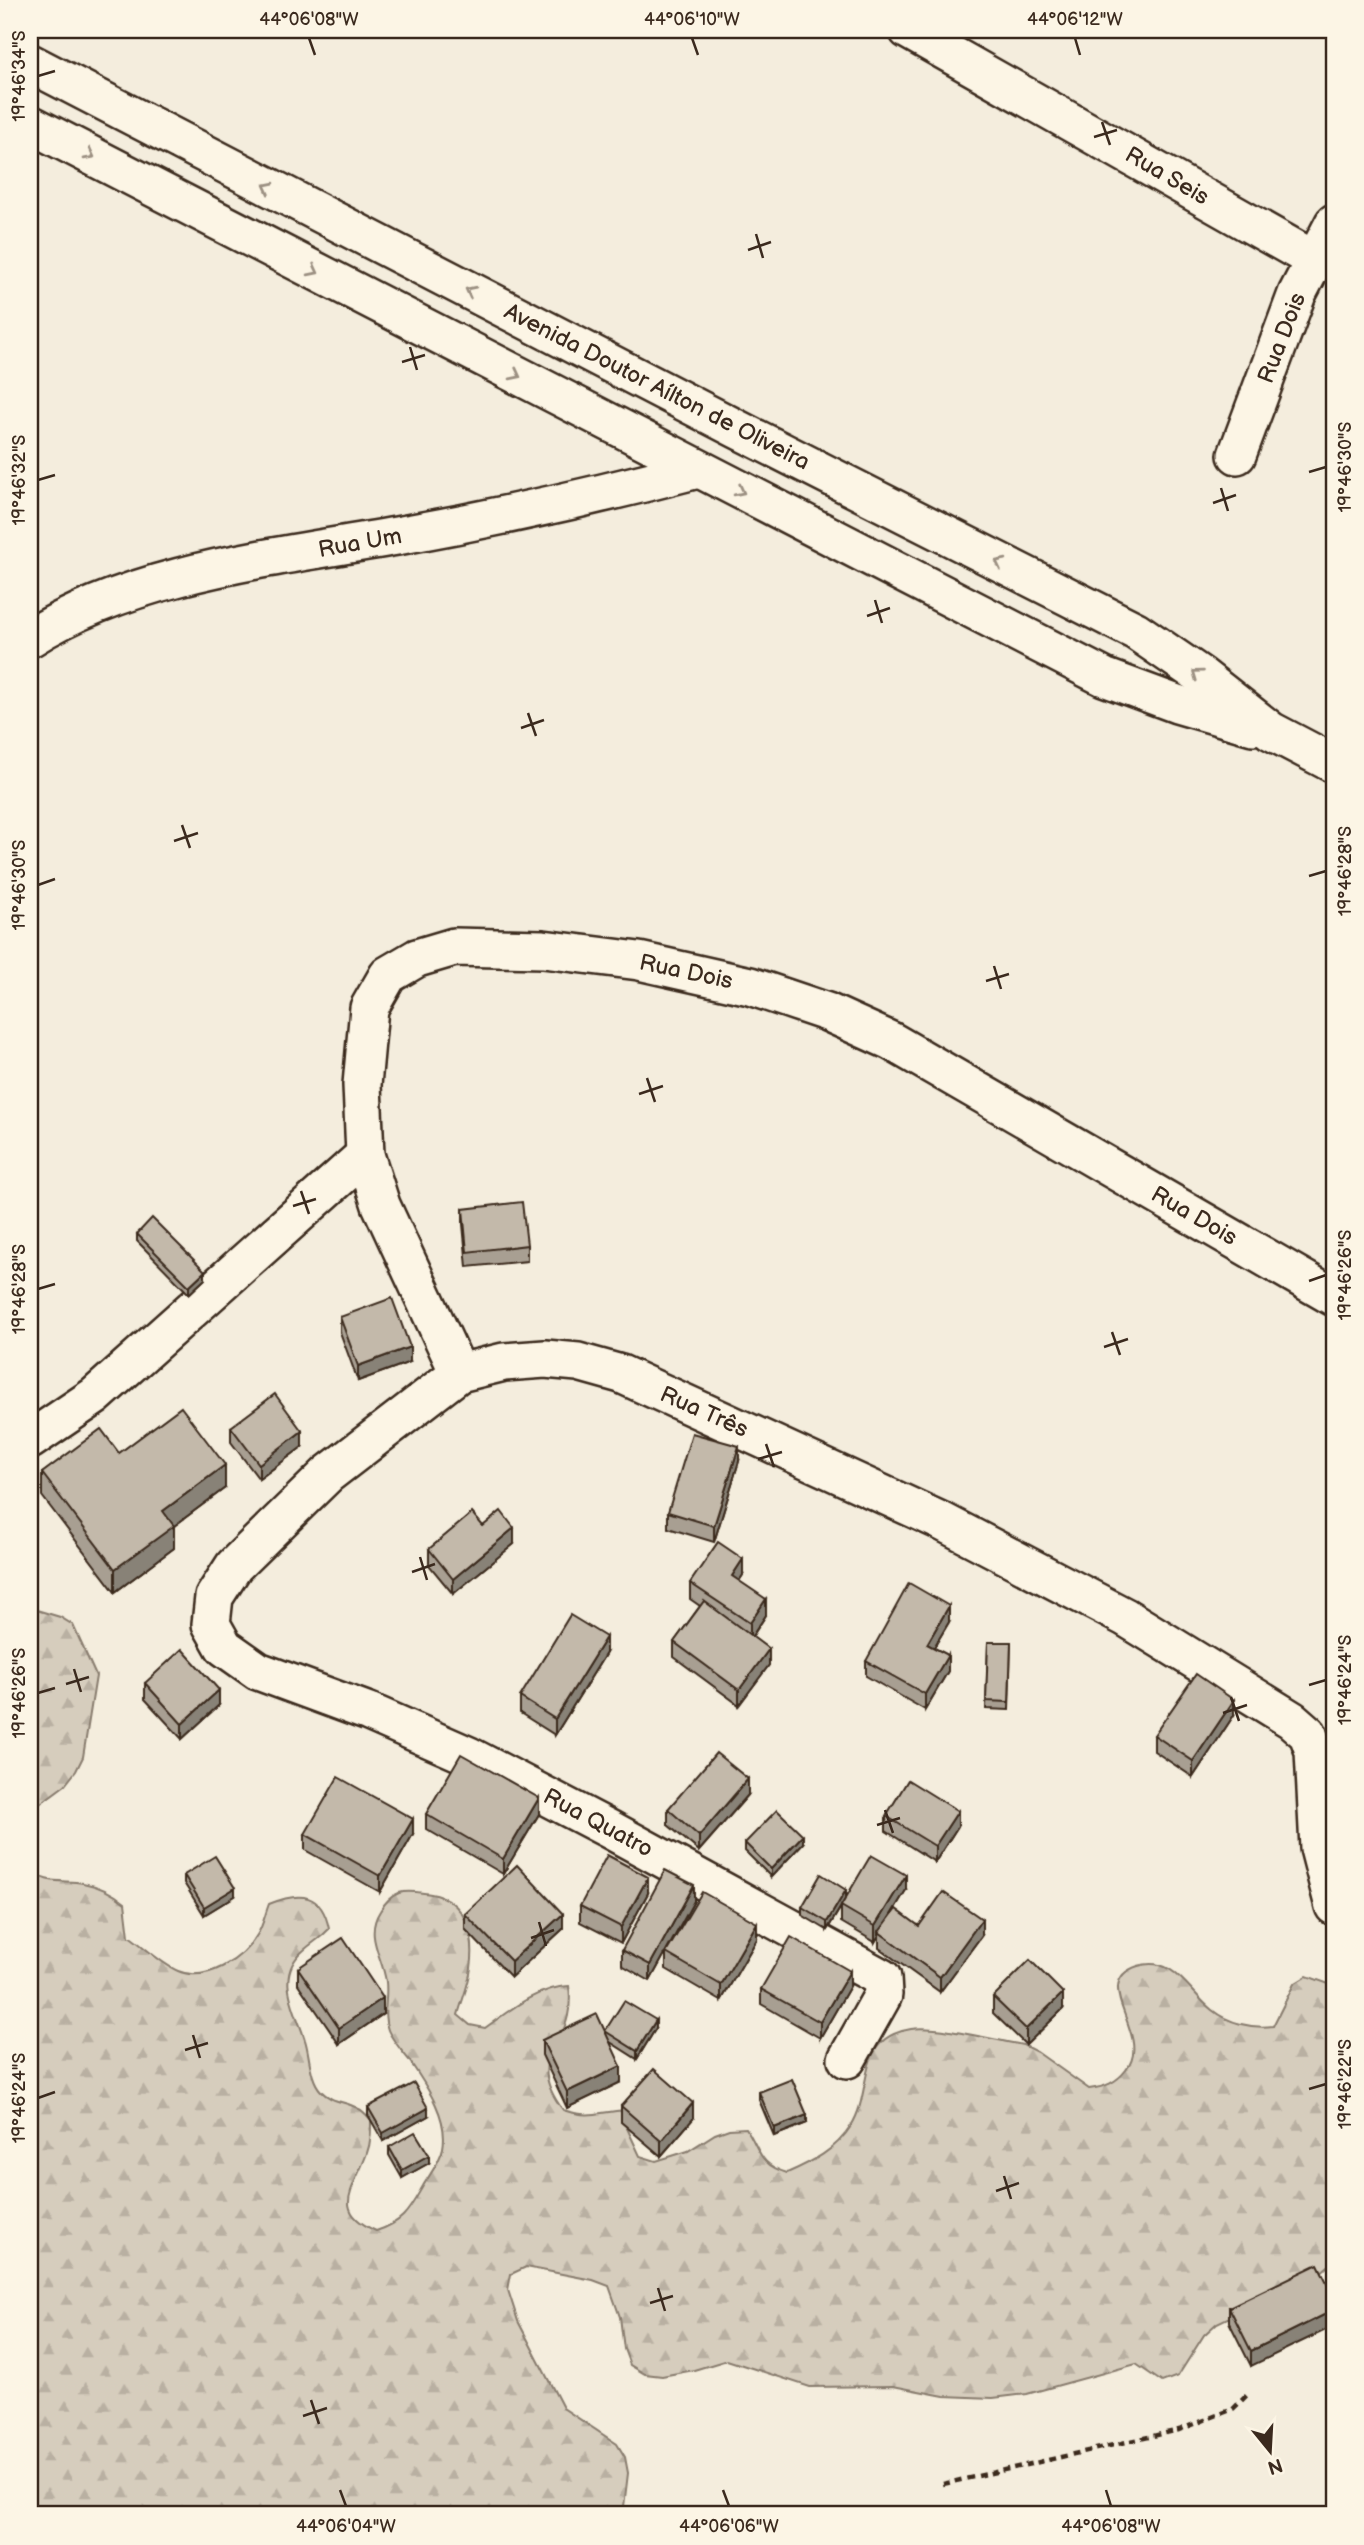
<svg xmlns="http://www.w3.org/2000/svg" width="1364" height="2545" font-family="'Balsamiq Sans',sans-serif">
  <style>
    .forest { fill: url(#forest-firs); stroke: #887c6e; stroke-width: 2 }
    .lines { fill: none; stroke-linecap: round; stroke-linejoin: round }
    .minor-casing { stroke: #3b2a1e; stroke-width: 42 }
    .path { stroke: #3b2a1e; stroke-width: 4.5; stroke-dasharray: 7 5; stroke-linecap: butt }
    .minor { stroke: #fcf5e5; stroke-width: 37 }
    .wall { fill: #a89f92; stroke: #3b2a1e; stroke-width: 2 }
    .shaded-wall { fill: #888277; stroke: #3b2a1e; stroke-width: 2 }
    .building { fill: #c3b9aa; stroke: #3b2a1e; stroke-width: 2 }
    .oneway { stroke: #9c9082 }
    .ticks { fill: none; stroke: #3b2a1e; stroke-width: 2.5 }
    .labels { text-anchor: middle; dominant-baseline: central; stroke-width: 5; stroke-linejoin: round; paint-order: stroke }
    .street-label { font-size: 23px; fill: #3b2a1e; stroke: #fcf5e5 }
    .neatline { fill: none; stroke: #3b2a1e; stroke-width: 2.5 }
    .ticks-label { font-size: 18px; text-anchor: middle; fill: #3b2a1e }
  </style>
  <defs>
    <pattern id="forest-firs" width="22" height="20" patternUnits="userSpaceOnUse" patternTransform="scale(1.75)"><rect width="22" height="20" fill="#d6cdbd"/><path d="M5 1l3.5 6h-7zM16 11l3.5 6h-7z" fill="#b9b0a2"/></pattern>
  </defs>
  <rect width="100%" height="100%" fill="#f4eddd"/>
  <filter id="ink" filterUnits="userSpaceOnUse"><feTurbulence type="fractalNoise" baseFrequency=".0143" numOctaves="2"/><feDisplacementMap in="SourceGraphic" scale="14" xChannelSelector="R" yChannelSelector="G"/><feConvolveMatrix kernelMatrix="1 2 1 2 8 2 1 2 1" color-interpolation-filters="sRGB"/></filter>
  <g filter="url(#ink)">
    <g class="forest">
      <polygon points="30,1608 60,1617 73,1625 96,1676 83,1757 76,1771 65,1785 30,1811"/>
      <path d="M30,1868c14,18 34,11 53,15 16,3 29,9 42,20l4,33c16,11 32,28 49,35 28,12 65,-12 79,-36 6,-9 8,-21 12,-31 32,-13 53,-11 60,25 -10,11 -15,12 -25,21 -31,26 -8,60 1,90 5,15 4,38 16,51 11,12 25,10 38,18 5,2 9,8 12,11 0,12 0,22 -4,33 -12,35 -38,57 9,78 28,-9 33,-21 47,-45 7,-12 17,-24 20,-38 6,-31 -18,-64 -34,-88 -7,-9 -17,-20 -21,-30 -6,-16 0,-32 -2,-48 -3,-25 -22,-46 -6,-71 4,-7 11,-15 19,-18 10,-3 22,0 32,1 35,6 45,42 40,74 -2,16 -9,32 -13,47l12,10 15,3c25,-18 53,-41 84,-42 3,22 -2,39 -12,58 -3,6 -9,14 -10,20 -3,16 7,34 16,46 29,9 35,2 62,0l1,16 14,30 16,5 32,-10 27,-17 14,-5 17,-1c15,23 12,36 41,45 25,-11 49,-23 64,-47 23,-36 3,-88 60,-97 26,-4 84,11 112,16l14,7 52,37c16,-2 27,-6 37,-19 29,-35 -40,-87 12,-104 36,-11 50,25 74,44 16,13 41,19 61,16l21,-42 13,-8 22,8 5,11v266l-15,13 -102,49 -13,12 -26,41 -16,6 -26,-18 -109,30 -34,4 -49,-2 -51,-10 -83,1 -83,-27 -33,10 -32,6 -17,-2 -15,-9 -6,-16 -4,-32 -11,-31 -16,-6 -67,-13 -15,7 -3,16 10,31 45,87 54,36 8,13 3,16 -5,42h-593z"/>
    </g>
    <g class="lines">
      <g class="minor-casing">
        <g id="minor">
          <polyline points="908,30 1316,261"/>
          <polyline points="30,63 737,429 1136,631 1200,675 1271,731 1334,764"/>
          <polyline points="30,124 1104,677 1177,704 1253,726"/>
          <polyline points="1237,455 1297,294 1334,223"/>
          <path d="M30,638c106,-67 250,-81 372,-103 100,-18 198,-40 296,-66"/>
          <polyline points="459,1373 381,1205 365,1155 362,1085 369,1008 388,975 417,958 454,947 543,949 639,961 750,986 827,1012 891,1041 1334,1297"/>
          <polyline points="30,1440 95,1396 365,1155"/>
          <polyline points="847,2059 883,1995 882,1978 609,1829 469,1756 369,1712 258,1671 224,1647 211,1624 214,1597 234,1566 328,1474 459,1373 504,1362 545,1359 578,1362 621,1374 941,1521 1125,1617 1292,1720 1308,1734 1314,1751 1319,1848 1334,1906"/>
        </g>
      </g>
      <polyline class="path" points="943,2484 1179,2430 1233,2409 1249,2393"/>
      <use href="#minor" class="minor"/>
    </g>
    <g class="wall">
      <polygon points="463,1209 527,1245 527,1261 467,1267 463,1224"/>
      <polygon points="137,1234 205,1279 189,1294 137,1241"/>
      <polygon points="340,1317 410,1362 358,1381 340,1332"/>
      <polygon points="231,1427 302,1447 259,1479 231,1442"/>
      <polygon points="119,1453 225,1488 174,1526 174,1548 115,1592 42,1496 42,1473"/>
      <polygon points="739,1461 714,1542 668,1528 668,1512"/>
      <polygon points="483,1526 514,1544 453,1594 429,1565 429,1549"/>
      <polygon points="743,1575 739,1581 766,1615 752,1637 769,1665 739,1705 674,1657 674,1642 700,1606 690,1599 690,1583"/>
      <polygon points="949,1622 934,1647 948,1671 925,1710 866,1676 866,1661"/>
      <polygon points="988,1642 1011,1642 1009,1710 986,1709"/>
      <polygon points="606,1653 555,1735 520,1713 520,1697"/>
      <polygon points="145,1683 219,1705 182,1739 145,1699"/>
      <polygon points="1234,1715 1193,1777 1154,1751 1154,1735"/>
      <polygon points="748,1795 699,1851 668,1825 668,1809"/>
      <polygon points="426,1814 539,1814 503,1874 426,1829"/>
      <polygon points="886,1816 958,1826 935,1862 886,1831"/>
      <polygon points="305,1834 413,1834 380,1892 305,1850"/>
      <polygon points="745,1843 803,1843 771,1877 745,1851"/>
      <polygon points="184,1875 235,1896 204,1915 184,1883"/>
      <polygon points="906,1890 888,1920 982,1935 940,1992 879,1948 879,1935 875,1942 841,1922 841,1907 827,1930 802,1915 802,1907 846,1897"/>
      <polygon points="648,1893 621,1943 580,1922 580,1906"/>
      <polygon points="694,1901 650,1981 622,1965 622,1950"/>
      <polygon points="465,1914 563,1929 511,1977 465,1929"/>
      <polygon points="757,1939 721,2001 666,1969 666,1953"/>
      <polygon points="298,1968 383,2014 339,2044 298,1984"/>
      <polygon points="850,1986 820,2038 761,2004 761,1989"/>
      <polygon points="993,1997 1063,2009 1026,2045 993,2013"/>
      <polygon points="656,2028 637,2059 610,2042 621,2082 567,2108 542,2055 542,2040 605,2031"/>
      <polygon points="759,2092 807,2123 774,2136 759,2100"/>
      <polygon points="621,2106 693,2119 661,2156 621,2122"/>
      <polygon points="368,2107 428,2116 383,2141 368,2115"/>
      <polygon points="389,2147 429,2163 402,2178 389,2155"/>
      <polygon points="1334,2297 1251,2366 1229,2322 1229,2307"/>
    </g>
    <g class="shaded-wall">
      <polygon points="205,1271 205,1279 189,1294 189,1286"/>
      <polygon points="410,1347 410,1362 358,1381 358,1366"/>
      <polygon points="302,1431 302,1447 259,1479 259,1464"/>
      <polygon points="739,1446 739,1461 714,1542 714,1526"/>
      <polygon points="225,1465 225,1488 174,1526 174,1548 115,1592 115,1569 163,1511"/>
      <polygon points="514,1528 514,1544 453,1594 453,1579"/>
      <polygon points="743,1559 743,1575 732,1592 732,1576"/>
      <polygon points="766,1599 766,1615 750,1639 750,1623"/>
      <polygon points="949,1606 949,1622 927,1659 927,1644"/>
      <polygon points="606,1637 606,1653 555,1735 555,1719"/>
      <polygon points="769,1649 769,1665 739,1705 739,1690"/>
      <polygon points="948,1655 948,1671 925,1710 925,1694"/>
      <polygon points="219,1690 219,1705 182,1739 182,1724"/>
      <polygon points="1234,1700 1234,1715 1193,1777 1193,1761"/>
      <polygon points="748,1779 748,1795 699,1851 699,1836"/>
      <polygon points="539,1798 539,1814 503,1874 503,1859"/>
      <polygon points="958,1811 958,1826 935,1862 935,1846"/>
      <polygon points="413,1819 413,1834 380,1892 380,1876"/>
      <polygon points="803,1835 803,1843 771,1877 771,1869"/>
      <polygon points="906,1875 906,1890 880,1933 879,1932 879,1935 875,1942 875,1926"/>
      <polygon points="648,1877 648,1893 621,1943 621,1927"/>
      <polygon points="694,1885 694,1901 650,1981 650,1965"/>
      <polygon points="235,1888 235,1896 204,1915 204,1907"/>
      <polygon points="846,1890 846,1898 827,1930 827,1922"/>
      <polygon points="563,1914 563,1929 511,1977 511,1961"/>
      <polygon points="982,1919 982,1935 940,1992 940,1977"/>
      <polygon points="757,1923 757,1939 721,2001 721,1985"/>
      <polygon points="850,1971 850,1986 820,2038 820,2022"/>
      <polygon points="1063,1993 1063,2009 1026,2045 1026,2029"/>
      <polygon points="383,1998 383,2014 339,2044 339,2028"/>
      <polygon points="656,2020 656,2028 637,2059 637,2051"/>
      <polygon points="621,2066 621,2082 567,2108 567,2092"/>
      <polygon points="693,2103 693,2119 661,2156 661,2141"/>
      <polygon points="428,2108 428,2116 383,2141 383,2133"/>
      <polygon points="807,2115 807,2123 774,2136 774,2128"/>
      <polygon points="429,2155 429,2163 402,2178 402,2170"/>
      <polygon points="1334,2310 1334,2326 1251,2366 1251,2351"/>
    </g>
    <g class="building">
      <polygon points="522,1202 527,1245 467,1252 463,1209"/>
      <polygon points="152,1218 205,1271 189,1286 137,1234"/>
      <polygon points="392,1298 410,1347 358,1366 340,1317"/>
      <polygon points="275,1394 302,1431 259,1464 231,1427"/>
      <polygon points="181,1407 225,1465 163,1511 174,1526 115,1569 42,1473 101,1429 119,1453"/>
      <polygon points="692,1433 739,1446 714,1526 668,1512"/>
      <polygon points="501,1511 514,1528 453,1579 429,1549 472,1513 483,1526"/>
      <polygon points="718,1542 743,1559 732,1576 766,1599 750,1623 690,1583"/>
      <polygon points="909,1583 949,1606 927,1644 948,1655 925,1694 866,1661"/>
      <polygon points="704,1601 769,1649 739,1690 674,1642"/>
      <polygon points="570,1615 606,1637 555,1719 520,1697"/>
      <polygon points="988,1642 1011,1642 1009,1702 986,1701"/>
      <polygon points="182,1649 219,1690 182,1724 145,1683"/>
      <polygon points="1196,1674 1234,1700 1193,1761 1154,1735"/>
      <polygon points="716,1753 748,1779 699,1836 668,1809"/>
      <polygon points="461,1754 539,1798 503,1859 426,1814"/>
      <polygon points="338,1777 413,1819 380,1876 305,1834"/>
      <polygon points="908,1780 958,1811 935,1846 886,1816"/>
      <polygon points="777,1810 803,1835 771,1869 745,1843"/>
      <polygon points="607,1855 648,1877 621,1927 580,1906"/>
      <polygon points="871,1855 906,1875 875,1926 841,1906"/>
      <polygon points="215,1856 235,1888 204,1907 184,1875"/>
      <polygon points="517,1865 563,1914 511,1961 465,1914"/>
      <polygon points="665,1870 694,1885 650,1965 622,1950"/>
      <polygon points="821,1874 846,1890 827,1922 802,1907"/>
      <polygon points="702,1892 757,1923 721,1985 666,1953"/>
      <polygon points="943,1892 982,1919 940,1977 879,1932 896,1909 919,1926"/>
      <polygon points="791,1937 850,1971 820,2022 761,1989"/>
      <polygon points="343,1938 383,1998 339,2028 298,1968"/>
      <polygon points="1030,1960 1063,1993 1026,2029 993,1997"/>
      <polygon points="624,2001 656,2020 637,2051 605,2031"/>
      <polygon points="597,2014 621,2066 567,2092 542,2040"/>
      <polygon points="654,2069 693,2103 661,2141 621,2106"/>
      <polygon points="792,2079 807,2115 774,2128 759,2092"/>
      <polygon points="414,2083 428,2108 383,2133 368,2107"/>
      <polygon points="415,2132 429,2155 402,2170 389,2147"/>
      <polygon points="1318,2264 1334,2297 1334,2310 1251,2351 1229,2307"/>
    </g>
    <defs><path id="oneway-chevron" d="M-2-3.5L2.5 0L-2 3.5" fill="none" stroke-width="1.6" stroke-linecap="round" stroke-linejoin="round" transform="scale(1.75)"/></defs>
    <g class="oneway">
      <use href="#oneway-chevron" transform="translate(90 155) rotate(28)"/>
      <use href="#oneway-chevron" transform="translate(268 187) rotate(-153)"/>
      <use href="#oneway-chevron" transform="translate(314 271) rotate(27)"/>
      <use href="#oneway-chevron" transform="translate(470 291) rotate(-153)"/>
      <use href="#oneway-chevron" transform="translate(516 375) rotate(27)"/>
      <use href="#oneway-chevron" transform="translate(740 491) rotate(27)"/>
      <use href="#oneway-chevron" transform="translate(1000 563) rotate(-153)"/>
      <use href="#oneway-chevron" transform="translate(1197 674) rotate(-144)"/>
    </g>
  </g>
  <path class="ticks" d="M309,38l6,17M692,38l6,17M1075,38l5,17M38,76l17,-5M1102,122l8,23M1094,137l23,-7M756,234l7,24M748,250l23,-8M410,347l7,23M402,362l23,-7M1309,472l17,-5M38,480l17,-5M1221,488l7,23M1213,503l23,-8M875,600l7,23M867,616l23,-8M528,713l8,23M521,728l23,-8M182,825l8,23M174,841l24,-8M1309,876l17,-5M38,885l17,-6M994,966l7,23M986,981l23,-7M647,1078l8,24M639,1094l24,-8M301,1191l8,23M293,1206l23,-7M1309,1281l17,-6M38,1289l17,-5M1112,1332l8,23M1104,1347l24,-8M766,1444l8,23M758,1459l24,-7M420,1557l7,23M412,1572l23,-8M74,1669l7,23M66,1684l23,-7M1309,1685l17,-5M38,1693l17,-5M1231,1697l8,24M1223,1713l24,-8M885,1810l8,23M877,1825l23,-7M539,1922l7,24M531,1938l23,-8M193,2035l7,23M185,2050l23,-7M1309,2089l17,-5M38,2098l17,-6M1004,2176l7,23M996,2191l23,-8M658,2288l7,23M650,2303l23,-7M311,2400l8,24M303,2416l24,-8M340,2490l6,16M723,2490l6,16M1106,2490l5,16"/>
  <g class="labels">
    <g class="street-label">
      <text transform="translate(1167 176) rotate(30)">Rua Seis</text>
      <text transform="translate(1282 338) rotate(-69)">Rua Dois</text>
      <text transform="translate(657 387) rotate(27)">Avenida Doutor Aílton de Oliveira</text>
      <text transform="translate(360 543) rotate(-10)">Rua Um</text>
      <text transform="translate(686 972) rotate(12)">Rua Dois</text>
      <text transform="translate(1194 1216) rotate(30)">Rua Dois</text>
      <text transform="translate(704 1412) rotate(24)">Rua Três</text>
      <text transform="translate(598 1823) rotate(28)">Rua Quatro</text>
    </g>
  </g>
  <rect width="1364" height="2545" fill="none" stroke="#fcf5e5" stroke-width="77"/>
  <g transform="translate(1270 2451) rotate(162)" stroke="#fcf5e5" stroke-width="5" paint-order="stroke">
  <path d="M0-5L12 26L0 18L-12 26Z" fill="#3b2a1e"/>
  <text y="-10" font-size="19" font-weight="bold" text-anchor="middle" fill="#3b2a1e">N</text>
  </g>
  <rect x="38" y="38" width="1288" height="2468" class="neatline"/>
  <g class="ticks-label">
    <text x="309" y="25">44°06'08"W</text>
    <text x="692" y="25">44°06'10"W</text>
    <text x="1075" y="25">44°06'12"W</text>
    <text transform="translate(19 76) rotate(-90)" y="6">19°46'34"S</text>
    <text transform="translate(1345 467) rotate(-90)" y="6">19°46'30"S</text>
    <text transform="translate(19 480) rotate(-90)" y="6">19°46'32"S</text>
    <text transform="translate(1345 871) rotate(-90)" y="6">19°46'28"S</text>
    <text transform="translate(19 885) rotate(-90)" y="6">19°46'30"S</text>
    <text transform="translate(1345 1275) rotate(-90)" y="6">19°46'26"S</text>
    <text transform="translate(19 1289) rotate(-90)" y="6">19°46'28"S</text>
    <text transform="translate(1345 1680) rotate(-90)" y="6">19°46'24"S</text>
    <text transform="translate(19 1693) rotate(-90)" y="6">19°46'26"S</text>
    <text transform="translate(1345 2084) rotate(-90)" y="6">19°46'22"S</text>
    <text transform="translate(19 2098) rotate(-90)" y="6">19°46'24"S</text>
    <text x="346" y="2532">44°06'04"W</text>
    <text x="729" y="2532">44°06'06"W</text>
    <text x="1111" y="2532">44°06'08"W</text>
  </g>
</svg>
